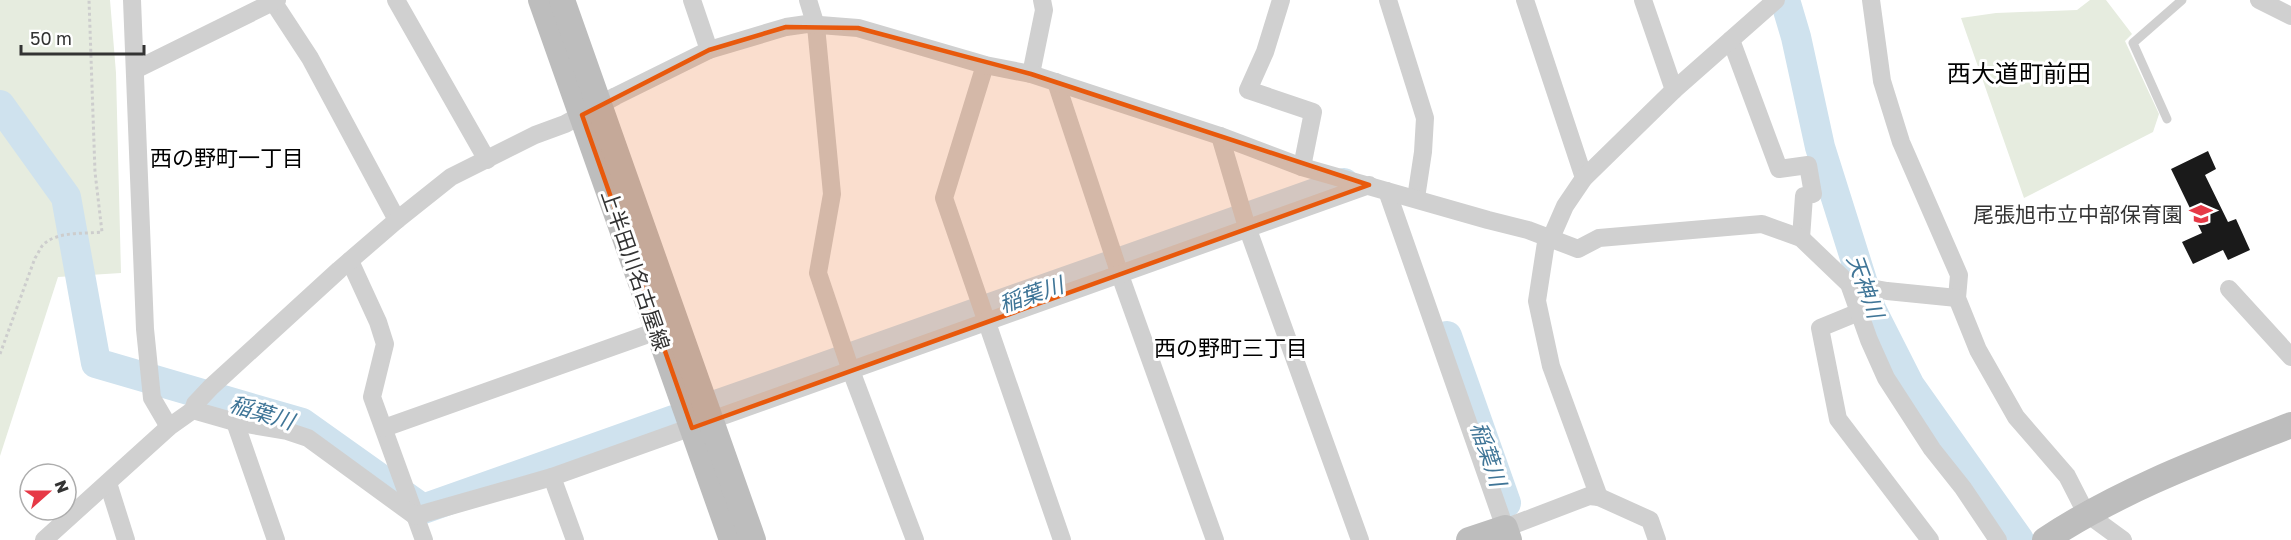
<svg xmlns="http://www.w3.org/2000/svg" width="2291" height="540" font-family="'Golos Text','Noto Sans JP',sans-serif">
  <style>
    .green { fill: #e6ecdf }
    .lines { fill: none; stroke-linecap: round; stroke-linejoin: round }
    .river { stroke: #cfe2ee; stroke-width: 30 }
    .building { fill: #1a1a1a }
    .path { stroke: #cdcdcd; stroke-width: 3; stroke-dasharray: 3 3; stroke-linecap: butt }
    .lane { stroke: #d0d0d0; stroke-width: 9 }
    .street { stroke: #d0d0d0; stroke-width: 18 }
    .secondary { stroke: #bdbdbd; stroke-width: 26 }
    .marked { fill: #e8590c; fill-opacity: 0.2; stroke: #e8590c; stroke-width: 4.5; stroke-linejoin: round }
    .labels { text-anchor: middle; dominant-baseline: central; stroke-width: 6; stroke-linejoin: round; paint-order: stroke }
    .poi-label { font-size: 21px; fill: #333; stroke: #fff; text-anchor: end }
    .street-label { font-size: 21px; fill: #333; stroke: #fff }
    .neighbourhood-label { font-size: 22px; fill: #000; stroke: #fff }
    .water-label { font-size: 22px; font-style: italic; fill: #3f7597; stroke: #fff }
    .quarter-label { font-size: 24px; fill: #000; stroke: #fff }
  </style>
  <rect width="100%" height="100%" fill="#fff"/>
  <g class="green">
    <polygon points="0,0 110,0 116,73 121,273 58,277 0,456"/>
    <polygon points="2090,0 2106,0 2132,34 2125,41 2159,114 2153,132 2024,198 1961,18 1996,13 2077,10"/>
  </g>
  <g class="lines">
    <g class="river">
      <polyline points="1785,0 1796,37 1820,147 1871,309 1910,386 2019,540"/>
      <polyline points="0,105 66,197 96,363 302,423 423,509 674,420"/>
      <polyline points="1447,336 1506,503"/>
      <polyline points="719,404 1344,183"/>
    </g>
  </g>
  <polygon class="building" points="2208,151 2216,169 2205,175 2228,222 2236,219 2250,250 2228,260 2223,250 2193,264 2182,242 2202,233 2171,169"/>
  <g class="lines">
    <path class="path" d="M0,354l35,-96c3,-4 5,-10 8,-13 13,-14 42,-11 59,-13l-7,-60 -6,-172"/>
    <polyline class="lane" points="2167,119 2133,43 2182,0"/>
    <g class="street">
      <polyline points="132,0 145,329 152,398 169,427"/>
      <polyline points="272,0 310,58 397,220"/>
      <polyline points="396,0 487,160"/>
      <polyline points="692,0 709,50"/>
      <polyline points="808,0 816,26 832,194 818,273 850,368 915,540"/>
      <polyline points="1281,0 1265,52 1248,90 1313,112 1302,167"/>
      <polyline points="1388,0 1425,118 1423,152 1416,198"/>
      <polyline points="1525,0 1584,178"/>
      <polyline points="1643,0 1674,90"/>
      <polyline points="1871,0 1882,81 1901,142 1959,275 1957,298 1978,350 2016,417 2067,476 2086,513 2123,540"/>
      <polyline points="2259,0 2291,16"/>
      <polyline points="1731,40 1779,169 1808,165 1813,194 1804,196 1801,238"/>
      <polyline points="985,65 944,198 1062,540"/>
      <polyline points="135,70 277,0"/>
      <polyline points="1031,74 1044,10 1042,0"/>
      <polyline points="1056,82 1120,275 1215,540"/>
      <polyline points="1220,136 1246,224 1360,540"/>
      <polyline points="1387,191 1505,528 1589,496 1599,497 1650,520 1657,540"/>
      <polyline points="1547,236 1537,301 1551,366 1599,497"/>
      <polyline points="1551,238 1565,206 1584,178 1674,90 1776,0"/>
      <polyline points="350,261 378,322 385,344 372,397 424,540"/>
      <polyline points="1849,284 1887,291 1957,298"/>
      <polyline points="2229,289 2291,357"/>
      <polyline points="1859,312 1820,328 1838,419 1930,540"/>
      <polyline points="193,410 235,422 287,431 308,438 415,516"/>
      <polyline points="235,422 276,540"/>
      <polyline points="384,428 657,331"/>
      <polyline points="552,477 575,540"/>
      <polyline points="108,483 126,540"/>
      <polyline points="415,516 552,477 1369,185"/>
      <polyline points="44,540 169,427 193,410 195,404 211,387 339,270 397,220 451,177 535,135 565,124 616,96 709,50 786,27 807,24 858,28 985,65 1031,74 1220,136 1302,167 1488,220 1528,230 1578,249 1599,238 1762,224 1801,238 1849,284 1869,340 1886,378 1932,449 1963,488 1998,540"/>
    </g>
    <g class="secondary">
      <polyline points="541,0 732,540"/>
      <polyline points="562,0 753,540"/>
      <polyline points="1469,540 1505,528 1509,540"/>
      <path d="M2045,540c75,-50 162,-82 246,-115"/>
    </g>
  </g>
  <path class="marked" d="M786,27l72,1 173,46 338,111 -677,243 -110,-313 127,-65z"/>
  <defs>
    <g id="school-bare" transform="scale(1.8)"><path d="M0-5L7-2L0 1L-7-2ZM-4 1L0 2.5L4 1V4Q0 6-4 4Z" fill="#e63946" stroke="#fff" stroke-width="2.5" paint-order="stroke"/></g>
  </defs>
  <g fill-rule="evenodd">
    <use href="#school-bare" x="2201" y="214"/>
  </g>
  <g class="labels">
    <g class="poi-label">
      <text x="2183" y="214">尾張旭市立中部保育園</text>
    </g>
    <g class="street-label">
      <text transform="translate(636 270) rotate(71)">上半田川名古屋線</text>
    </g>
    <g class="neighbourhood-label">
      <text x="227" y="157">西の野町一丁目</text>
      <text x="1231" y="347">西の野町三丁目</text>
    </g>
    <g class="water-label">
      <text transform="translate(1866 286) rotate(70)">天神川</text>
      <text transform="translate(1031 294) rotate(-19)">稲葉川</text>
      <text transform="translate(262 412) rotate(17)">稲葉川</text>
      <text transform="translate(1489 454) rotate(71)">稲葉川</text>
    </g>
    <g class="quarter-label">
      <text x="2019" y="72">西大道町前田</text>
    </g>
  </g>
  <g transform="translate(48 492) rotate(69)"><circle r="28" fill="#ffffff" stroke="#adadad" stroke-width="1.5"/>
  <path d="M0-4.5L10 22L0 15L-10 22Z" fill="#e63946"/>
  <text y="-9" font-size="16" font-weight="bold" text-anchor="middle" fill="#333333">N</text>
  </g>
  <path d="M21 45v9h123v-9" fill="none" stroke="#333333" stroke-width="3"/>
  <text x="30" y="45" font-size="18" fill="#333333" stroke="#ffffff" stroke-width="4.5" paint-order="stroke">50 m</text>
</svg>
